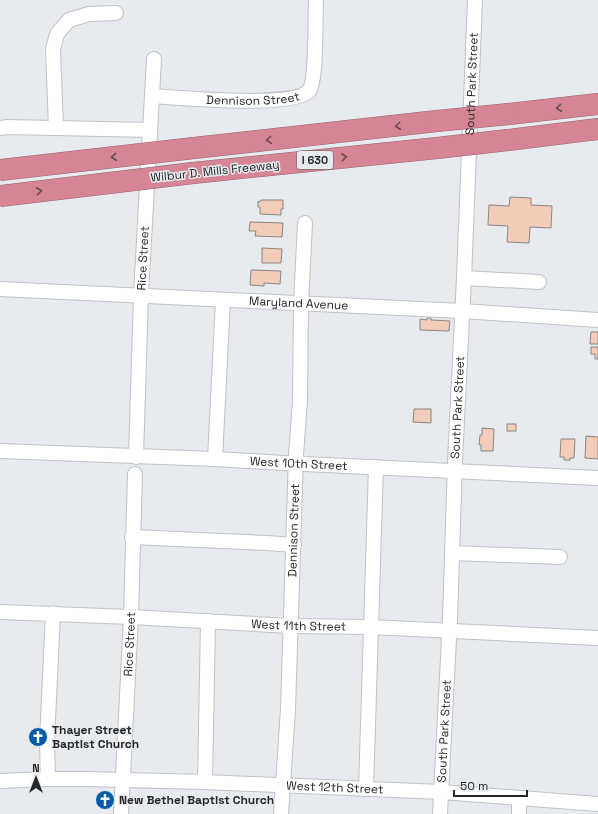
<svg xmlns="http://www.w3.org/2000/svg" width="598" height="814" font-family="'Space Grotesk',sans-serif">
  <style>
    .building { fill: #f3ccb9; stroke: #8b8683 }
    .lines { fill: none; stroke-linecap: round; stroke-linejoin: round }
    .minor-casing { stroke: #bfc2c7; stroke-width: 16 }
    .highway-casing { stroke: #97646e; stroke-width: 22 }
    .minor { stroke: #fff; stroke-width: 14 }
    .highway { stroke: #d58593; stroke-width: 21 }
    .highway-bridge-casing { stroke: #97646e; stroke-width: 22; stroke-linecap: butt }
    .highway-bridge { stroke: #d58593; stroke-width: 21 }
    .oneway { stroke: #6b4c53 }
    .labels { text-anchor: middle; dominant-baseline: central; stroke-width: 3; stroke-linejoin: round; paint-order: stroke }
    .shield { fill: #e7eaef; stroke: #5f6164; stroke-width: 1 }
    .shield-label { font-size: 11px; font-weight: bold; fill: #252628 }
    .street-label { font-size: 12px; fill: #252628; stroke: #e7eaef }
    .poi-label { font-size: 12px; font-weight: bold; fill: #252628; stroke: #e7eaef; text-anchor: start }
  </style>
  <rect width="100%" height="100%" fill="#e7eaef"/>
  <g class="building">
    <polygon points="510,197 531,198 531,205 552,206 551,228 530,227 529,243 507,242 508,226 488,225 489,205 509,206"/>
    <polygon points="261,200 283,200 283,209 281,209 281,215 260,214 260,207 258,207 258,201 260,202"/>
    <polygon points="250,222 283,223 282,237 255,236 256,231 249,231"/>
    <polygon points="262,248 282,249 281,263 262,263"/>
    <polygon points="251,270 281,271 280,284 264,283 264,286 250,285"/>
    <polygon points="427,318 431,318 431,320 450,321 449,331 420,330 420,319 427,320"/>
    <polygon points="591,332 598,332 598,344 590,344"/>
    <polygon points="591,347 598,347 598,359 595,359 595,354 591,354"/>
    <polygon points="414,409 431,409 431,423 413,422"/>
    <rect x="507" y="424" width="9" height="7"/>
    <polygon points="482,428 494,429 493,451 481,451 481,445 479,445 480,435 482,435"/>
    <polygon points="586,436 598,437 598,459 585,458"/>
    <polygon points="561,439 575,439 574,458 570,458 570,460 564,460 564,457 560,457"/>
  </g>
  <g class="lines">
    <g class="minor-casing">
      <g id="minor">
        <path id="s1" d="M152,96c26,2 142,12 157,-5 8,-10 6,-75 7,-91"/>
        <polyline points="0,128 7,127 150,130"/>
        <polyline points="56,128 53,49 57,34 69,20 89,14 116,13"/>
        <polyline points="464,278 539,282"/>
        <path id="s2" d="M0,289l462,22 136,9"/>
        <path id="s3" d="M0,451l215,8 69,4 314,15"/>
        <path id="s4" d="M136,457l5,-162 13,-236"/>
        <polyline points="215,459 223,300"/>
        <polyline points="132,537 267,543 294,545"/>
        <polyline points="452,553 560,557"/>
        <path id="s5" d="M0,612l131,5 159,9 81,1 227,11"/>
        <polyline points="48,779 47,741 53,613"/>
        <path id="s6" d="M0,781l48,-2h38l119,3 236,10 157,12"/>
        <polyline points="205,782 208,621"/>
        <polyline points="366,789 376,467"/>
        <path id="s7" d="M121,814l10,-197 4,-143"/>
        <path id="s8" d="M281,814l7,-105 8,-254 4,-54 1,-98 4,-80"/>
        <path id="s9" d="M440,814l10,-195 5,-158 9,-183 11,-278"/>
        <polyline points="519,814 519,798"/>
      </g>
    </g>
    <g class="highway-casing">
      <g id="highway">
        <polyline points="509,114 598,104"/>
        <polyline points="508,140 598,129"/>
        <polyline points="194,148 437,121"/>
        <polyline points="193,173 437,148"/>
      </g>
    </g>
    <use href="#minor" class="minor"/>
    <use href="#highway" class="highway"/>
    <g class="highway-bridge-casing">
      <g id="highway-bridge">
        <polyline points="437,121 509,114"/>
        <polyline points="437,148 508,140"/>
        <polyline points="0,170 194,148"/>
        <polyline points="0,196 193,173"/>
      </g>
    </g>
    <use href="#highway-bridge" class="highway-bridge"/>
  </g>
  <defs><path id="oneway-chevron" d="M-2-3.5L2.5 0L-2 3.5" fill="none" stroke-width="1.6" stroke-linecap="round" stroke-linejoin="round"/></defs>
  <g class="oneway">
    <use href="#oneway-chevron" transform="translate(559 108) rotate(173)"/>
    <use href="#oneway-chevron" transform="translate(398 126) rotate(174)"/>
    <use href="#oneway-chevron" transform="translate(269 140) rotate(174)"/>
    <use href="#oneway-chevron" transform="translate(114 157) rotate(174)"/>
    <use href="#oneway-chevron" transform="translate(344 157) rotate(-6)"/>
    <use href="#oneway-chevron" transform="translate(39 191) rotate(-7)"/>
  </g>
  <defs>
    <g id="church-disc" transform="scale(1)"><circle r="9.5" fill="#025ba8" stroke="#e7eaef"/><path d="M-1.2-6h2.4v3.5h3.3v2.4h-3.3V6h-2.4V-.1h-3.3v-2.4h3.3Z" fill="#fff"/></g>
  </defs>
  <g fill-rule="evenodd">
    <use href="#church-disc" x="38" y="737"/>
    <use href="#church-disc" x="105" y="800"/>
  </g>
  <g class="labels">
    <rect class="shield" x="297" y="151" width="36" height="18" rx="3"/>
    <g class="shield-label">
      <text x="315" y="160">I 630</text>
    </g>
    <g class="street-label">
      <text stroke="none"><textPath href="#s9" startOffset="731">South Park Street</textPath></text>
      <text stroke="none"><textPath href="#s1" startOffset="101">Dennison Street</textPath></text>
      <text transform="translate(215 171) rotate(-6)">Wilbur D. Mills Freeway</text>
      <text stroke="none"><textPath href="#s4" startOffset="199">Rice Street</textPath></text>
      <text stroke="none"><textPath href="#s2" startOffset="299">Maryland Avenue</textPath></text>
      <text stroke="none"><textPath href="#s9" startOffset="407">South Park Street</textPath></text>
      <text stroke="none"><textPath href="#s3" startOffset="299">West 10th Street</textPath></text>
      <text stroke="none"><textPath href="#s8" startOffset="284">Dennison Street</textPath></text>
      <text stroke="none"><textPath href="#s5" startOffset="299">West 11th Street</textPath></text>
      <text stroke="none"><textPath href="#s7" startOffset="170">Rice Street</textPath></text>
      <text stroke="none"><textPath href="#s9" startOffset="83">South Park Street</textPath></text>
      <text stroke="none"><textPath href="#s6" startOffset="335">West 12th Street</textPath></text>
    </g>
    <g class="poi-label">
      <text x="52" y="730">Thayer Street<tspan x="52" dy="14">Baptist Church</tspan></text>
      <text x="119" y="800">New Bethel Baptist Church</text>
    </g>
  </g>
  <g transform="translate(36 778)" stroke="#e7eaef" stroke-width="3" paint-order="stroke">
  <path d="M0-3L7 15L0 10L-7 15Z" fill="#252628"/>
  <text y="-6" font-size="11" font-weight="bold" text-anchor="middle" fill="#252628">N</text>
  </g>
  <path d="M454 790v6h73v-6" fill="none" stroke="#252628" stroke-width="2"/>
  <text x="460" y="790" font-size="12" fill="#252628" stroke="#e7eaef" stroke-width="3" paint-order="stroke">50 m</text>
</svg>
